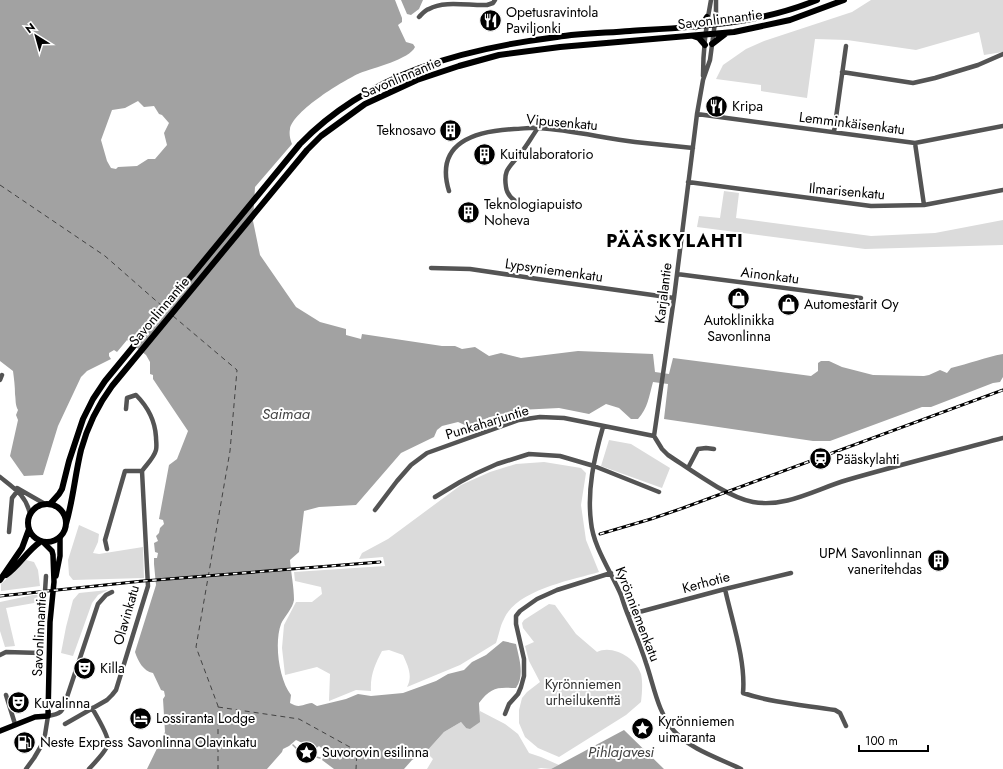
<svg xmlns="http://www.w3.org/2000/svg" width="1003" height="769" viewBox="0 0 1003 769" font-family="Jost,sans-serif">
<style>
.green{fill:#dbdbdb}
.water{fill:#a2a2a2;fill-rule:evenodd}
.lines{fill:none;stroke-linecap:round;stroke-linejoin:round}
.stream{stroke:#a2a2a2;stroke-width:1.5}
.ferry{stroke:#434343;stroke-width:1;stroke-dasharray:5 4;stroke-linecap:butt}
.minor{stroke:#545454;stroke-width:4.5}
.major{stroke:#000;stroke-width:5.5}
.highway{stroke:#000;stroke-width:6}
.rail-casing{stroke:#000;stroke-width:3}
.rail{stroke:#fff;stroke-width:1.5;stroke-dasharray:4.5;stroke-linecap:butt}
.labels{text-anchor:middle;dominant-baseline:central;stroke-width:4;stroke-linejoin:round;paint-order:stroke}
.poi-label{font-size:14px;fill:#000;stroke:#fff;text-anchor:start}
.street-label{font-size:14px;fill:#000;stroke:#fff}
.park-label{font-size:14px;fill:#323232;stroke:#fff}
.water-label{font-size:15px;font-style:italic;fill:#434343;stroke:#fff}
.district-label{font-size:18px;font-weight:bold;letter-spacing:1px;fill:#000;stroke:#fff}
</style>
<rect width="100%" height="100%" fill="#fff"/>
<path class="green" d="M871 0H1003V52L984 55 979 32 916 50 847 40 815 39 807 98 761 91V85L716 79 723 65 746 49 764 41 852 12Z
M724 191 739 193 736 218 871 236 935 233 1003 220V245L865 249 697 227 699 216 720 218Z
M609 440 631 444 670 468 662 488 601 466Z
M544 462 581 468 586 473 581 505 586 540 599 572C572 580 516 590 504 619 500 626 499 635 496 643L460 665 407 687C413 676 408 666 403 655L389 650 382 651C375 664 370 676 371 691L356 690 329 701 330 674 317 667 285 675 282 648 284 625 296 602H312L322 594 321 587 295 581 294 572 385 566 383 557 359 559 362 553 388 539 461 485 490 472 516 464Z
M79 525 99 534 98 542 93 553 99 554 143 547 144 578 73 580 69 575 68 560Z
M26 560 34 562 38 570 40 586 1 591V584Z
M108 590 98 595 92 603 73 656 61 653 66 627 73 600 79 593Z
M33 595H39L34 603 6 608 15 646 5 647 0 631V602Z
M549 604 555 605 576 634 597 652C612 644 636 658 641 674 643 683 642 693 641 702L626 715 559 757 538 748 525 737 519 723V710L522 698 527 692 540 682 529 661 525 646 534 642 523 628 522 623 524 620Z
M480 711 505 724 518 734 529 753 541 757 559 765 551 769 541 768 537 769H427L433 759 426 752 444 732 461 722 466 728 479 716Z"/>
<path class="water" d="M0 0H395L402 18V22L398 25 406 42 413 44 415 47C410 59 373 68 360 73 344 80 293 111 290 129 289 134 290 139 292 144L255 187 253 221 260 255 296 307 320 322 346 329V335L361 339 362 334 442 346H455L462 349 475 347 489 356 501 353 521 358 578 351 653 354 655 372 669 374 673 358 811 376 818 371V363L821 361H829L842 367 873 375 924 376 929 375 940 370 947 373 951 368C969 364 985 357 1003 354V377L1000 382 993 383 931 407H922L830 441H813L664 419 668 384 653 382C649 396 648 408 638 419H631L619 408 606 404 589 414 559 408 519 410 490 417 467 426 458 422 442 426 437 430 434 437 401 453 356 505 319 507 304 511 299 552 290 560C291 573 294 587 294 600 293 608 284 617 281 624 274 643 279 680 291 695L290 703C300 709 302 704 312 703L317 706 346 699 358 694 371 696 403 693 436 681 448 674 464 670 472 662 486 655 503 641 516 644C519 658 525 675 516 688 497 687 491 687 479 703L480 722 470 729 466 728 461 722 444 732 426 752 412 760 404 769H334L322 760 326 752 319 746 315 749 296 740 289 746 283 749 282 752 267 769H147L165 732 163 699 165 696 164 691 161 690 153 673C143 671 138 661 135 652L156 585 154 564V558H157L158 553 155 552 154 543 158 541 156 536 159 533 160 528 164 524 163 520 159 519 169 465 177 459 188 431 153 379V375L150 374V362L146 355 127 340 117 352 114 350 109 353V356L111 359 87 371 81 377 58 426 43 475 24 476 10 456 18 420 16 415 18 410C15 404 16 401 15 394 15 386 14 379 13 371L0 361ZM138 101 144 107 154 106 159 114 162 115 169 123 164 133 167 145 155 159H148L137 166 118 167 116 169 111 168 107 161 101 140 112 110 125 108Z
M401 0H423L419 9 411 15 407 14Z
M624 730 664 769H551Z"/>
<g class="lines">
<path class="stream" d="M293 745 301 753 320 758"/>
<path class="ferry" d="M0 185 105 256 162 306
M173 316 237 370 230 451 196 647 218 706V769
M218 707 299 719 357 751 356 769"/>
<path class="minor" d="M419 17C422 14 425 10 429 9 444 0 470 6 487 5L493 3 495 0
M842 72 913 83 935 78 978 65 1003 54
M703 76C703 51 706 25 711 0
M697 114 915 143 1003 126
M834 132 846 46
M915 143 924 205
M688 182 871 206 924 205 1003 190
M449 191C434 142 476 131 514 129 522 129 531 127 539 128 571 130 603 138 635 142 654 144 674 146 693 148
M521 205C514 200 507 196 506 187 503 169 510 167 520 154 527 146 532 136 538 128
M431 268 470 269 538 279 674 298
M677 274 861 298
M0 380 2 375
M603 427C594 458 587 490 591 522 593 546 611 572 621 595 623 601 625 608 628 615 634 631 641 647 646 663 654 686 658 714 675 732 690 749 721 759 741 769
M654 436 674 298 697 114 703 80 710 60 716 15V0
M654 436 662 449 668 455C691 470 727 497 753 502 786 508 816 489 847 480 899 465 951 452 1003 438
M688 468 698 449 706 448 714 449
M0 477C14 488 27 496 30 515
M17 488 45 504
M435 497 460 482 477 473 497 464 529 454 560 456 594 466 659 492
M375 510 397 481 411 465 427 453 519 420 540 417 564 418 654 436
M9 532 12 498 19 489
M107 549 105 540 125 471H142
M725 589C732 621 746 661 743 693 773 703 804 705 835 710L840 713 846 726
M628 615 725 589 791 573
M0 655 6 652 41 653 46 576
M6 695 15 724
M505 714 509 704 518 694 521 687 524 676V659L516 624V616L520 611 537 599 557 590 611 573
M65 724 107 700 112 695 116 690 148 586 142 471C146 465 154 458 156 450 157 446 156 441 156 437 155 420 148 407 136 395L127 398 126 409
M26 769 34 758 44 741 48 716C63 714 62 711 67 697L98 604 106 595 112 592
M89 769C94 763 108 750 108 743 109 736 96 715 92 708"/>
<path class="major" d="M56 576 60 556V537
M0 731 35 717 48 716 50 622 54 582 53 555 52 551 44 543"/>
<path class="highway" d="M696 27 704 22 707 17
M693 36 699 38 705 45
M712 44 725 34
M50 504 59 494 62 489 69 461 83 419 93 399 105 381 300 144C369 73 462 49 557 37 581 33 606 33 630 31 694 27 756 25 817 0
M28 523a19 19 0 1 1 38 0a19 19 0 1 1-38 0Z
M66 524C73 500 75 475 81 450 87 428 98 405 112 386L307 150 321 136 365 104 417 80 459 66 499 55 560 47 734 32 790 20 844 0
M6 575C19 566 27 551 40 542
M0 580 22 548 29 529"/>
<defs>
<path id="rail" d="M600 534 651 519 683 508 1003 390
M0 596 143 581 380 562"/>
</defs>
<use href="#rail" class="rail-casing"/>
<use href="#rail" class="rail"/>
</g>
<defs>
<symbol id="restaurant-disc" viewBox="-11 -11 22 22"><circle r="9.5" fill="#000" stroke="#fff"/><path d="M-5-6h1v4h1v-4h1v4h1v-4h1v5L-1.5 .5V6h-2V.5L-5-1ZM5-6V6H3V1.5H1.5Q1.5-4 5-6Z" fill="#fff"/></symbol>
<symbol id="building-disc" viewBox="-11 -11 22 22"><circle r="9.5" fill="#000" stroke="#fff"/><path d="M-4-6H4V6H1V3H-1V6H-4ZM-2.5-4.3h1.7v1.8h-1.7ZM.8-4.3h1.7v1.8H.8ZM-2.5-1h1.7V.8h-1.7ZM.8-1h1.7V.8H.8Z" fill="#fff"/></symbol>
<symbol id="shop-disc" viewBox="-11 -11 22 22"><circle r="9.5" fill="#000" stroke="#fff"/><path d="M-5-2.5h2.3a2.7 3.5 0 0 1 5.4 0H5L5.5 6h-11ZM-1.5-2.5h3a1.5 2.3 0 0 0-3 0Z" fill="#fff"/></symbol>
<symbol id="station-disc" viewBox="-11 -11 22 22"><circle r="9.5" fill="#000" stroke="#fff"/><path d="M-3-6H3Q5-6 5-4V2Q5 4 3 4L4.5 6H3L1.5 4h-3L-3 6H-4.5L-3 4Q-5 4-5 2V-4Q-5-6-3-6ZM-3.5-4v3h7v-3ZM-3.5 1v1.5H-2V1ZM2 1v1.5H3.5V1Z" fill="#fff"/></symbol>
<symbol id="theatre-disc" viewBox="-11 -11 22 22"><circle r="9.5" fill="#000" stroke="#fff"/><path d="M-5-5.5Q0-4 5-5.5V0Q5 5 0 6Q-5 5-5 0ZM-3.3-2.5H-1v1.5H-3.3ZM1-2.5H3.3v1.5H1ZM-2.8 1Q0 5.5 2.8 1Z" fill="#fff"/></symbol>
<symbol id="hotel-disc" viewBox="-11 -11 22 22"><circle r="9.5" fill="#000" stroke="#fff"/><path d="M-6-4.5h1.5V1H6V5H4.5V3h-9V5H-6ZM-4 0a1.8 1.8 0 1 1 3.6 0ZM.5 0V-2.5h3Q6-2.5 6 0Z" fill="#fff"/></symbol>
<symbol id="sight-disc" viewBox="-11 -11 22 22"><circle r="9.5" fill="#000" stroke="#fff"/><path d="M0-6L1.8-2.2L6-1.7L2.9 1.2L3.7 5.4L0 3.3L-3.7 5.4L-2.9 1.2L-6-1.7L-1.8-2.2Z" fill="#fff"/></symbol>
<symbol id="fuel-disc" viewBox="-11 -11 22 22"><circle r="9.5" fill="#000" stroke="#fff"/><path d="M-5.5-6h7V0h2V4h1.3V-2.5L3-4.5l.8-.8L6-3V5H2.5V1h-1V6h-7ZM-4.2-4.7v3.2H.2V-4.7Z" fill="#fff"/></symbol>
</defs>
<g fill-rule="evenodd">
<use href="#restaurant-disc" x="478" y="8" width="25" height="25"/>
<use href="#restaurant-disc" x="704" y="94" width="25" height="25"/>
<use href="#building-disc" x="438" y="118" width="25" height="25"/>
<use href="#building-disc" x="472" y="142" width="25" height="25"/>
<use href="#building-disc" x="456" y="200" width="25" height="25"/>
<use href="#shop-disc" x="726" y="286" width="25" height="25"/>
<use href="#shop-disc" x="776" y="292" width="25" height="25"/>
<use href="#station-disc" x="808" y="446" width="25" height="25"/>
<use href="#building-disc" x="926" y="548" width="25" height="25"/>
<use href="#theatre-disc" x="72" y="656" width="25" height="25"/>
<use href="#theatre-disc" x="6" y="690" width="25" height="25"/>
<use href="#hotel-disc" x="128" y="706" width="25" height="25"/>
<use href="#sight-disc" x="630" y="716" width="25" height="25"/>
<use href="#fuel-disc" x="12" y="730" width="25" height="25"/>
<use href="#sight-disc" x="294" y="740" width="25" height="25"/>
</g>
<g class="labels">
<g class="poi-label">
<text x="506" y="12">Opetusravintola<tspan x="506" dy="16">Paviljonki</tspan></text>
<text x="732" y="106">Kripa</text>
<text x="436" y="130" text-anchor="end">Teknosavo</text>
<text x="500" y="154">Kuitulaboratorio</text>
<text x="484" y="204">Teknologiapuisto<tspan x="484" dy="16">Noheva</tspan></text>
<text x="804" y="304">Automestarit Oy</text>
<text x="739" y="320" text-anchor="middle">Autoklinikka<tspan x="739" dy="16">Savonlinna</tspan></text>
<text x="836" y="459">Pääskylahti</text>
<text x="922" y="553" text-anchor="end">UPM Savonlinnan<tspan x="922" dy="16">vaneritehdas</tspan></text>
<text x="100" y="668">Killa</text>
<text x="34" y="703">Kuvalinna</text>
<text x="156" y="718">Lossiranta Lodge</text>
<text x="658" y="721">Kyrönniemen<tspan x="658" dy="16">uimaranta</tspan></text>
<text x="40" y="742">Neste Express Savonlinna Olavinkatu</text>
<text x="322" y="752">Suvorovin esilinna</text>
</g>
<g class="street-label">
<text transform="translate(720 19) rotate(-7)">Savonlinnantie</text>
<text transform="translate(401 77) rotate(-23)">Savonlinnantie</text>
<text transform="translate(562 122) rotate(5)">Vipusenkatu</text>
<text transform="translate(852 123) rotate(7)">Lemminkäisenkatu</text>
<text transform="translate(847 191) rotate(5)">Ilmarisenkatu</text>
<text transform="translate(554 270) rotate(8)">Lypsyniemenkatu</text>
<text transform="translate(770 275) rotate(7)">Ainonkatu</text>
<text transform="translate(663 293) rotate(-83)">Karjalantie</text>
<text transform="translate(159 311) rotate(-50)">Savonlinnantie</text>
<text transform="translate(487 422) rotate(-17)">Punkaharjuntie</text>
<text transform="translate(706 582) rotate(-15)">Kerhotie</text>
<text transform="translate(638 614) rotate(69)">Kyrönniemenkatu</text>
<text transform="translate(126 615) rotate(-74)">Olavinkatu</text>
<text transform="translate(39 634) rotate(-87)">Savonlinnantie</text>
</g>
<g class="park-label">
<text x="583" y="684">Kyrönniemen<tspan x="583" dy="16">urheilukenttä</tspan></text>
</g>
<g class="water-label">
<text x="286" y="414">Saimaa</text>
<text x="621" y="752">Pihlajavesi</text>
</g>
<g class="district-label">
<text x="675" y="241">PÄÄSKYLAHTI</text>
</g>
</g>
<g transform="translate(36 36) rotate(323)" stroke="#ffffff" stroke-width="3" paint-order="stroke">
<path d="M0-3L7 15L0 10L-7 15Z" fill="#000000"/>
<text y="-6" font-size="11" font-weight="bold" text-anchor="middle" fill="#000000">N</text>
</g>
<path d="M859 745v6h69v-6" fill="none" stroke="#000000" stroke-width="2"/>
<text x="865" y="745" font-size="12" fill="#000000" stroke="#ffffff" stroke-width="3" paint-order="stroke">100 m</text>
</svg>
